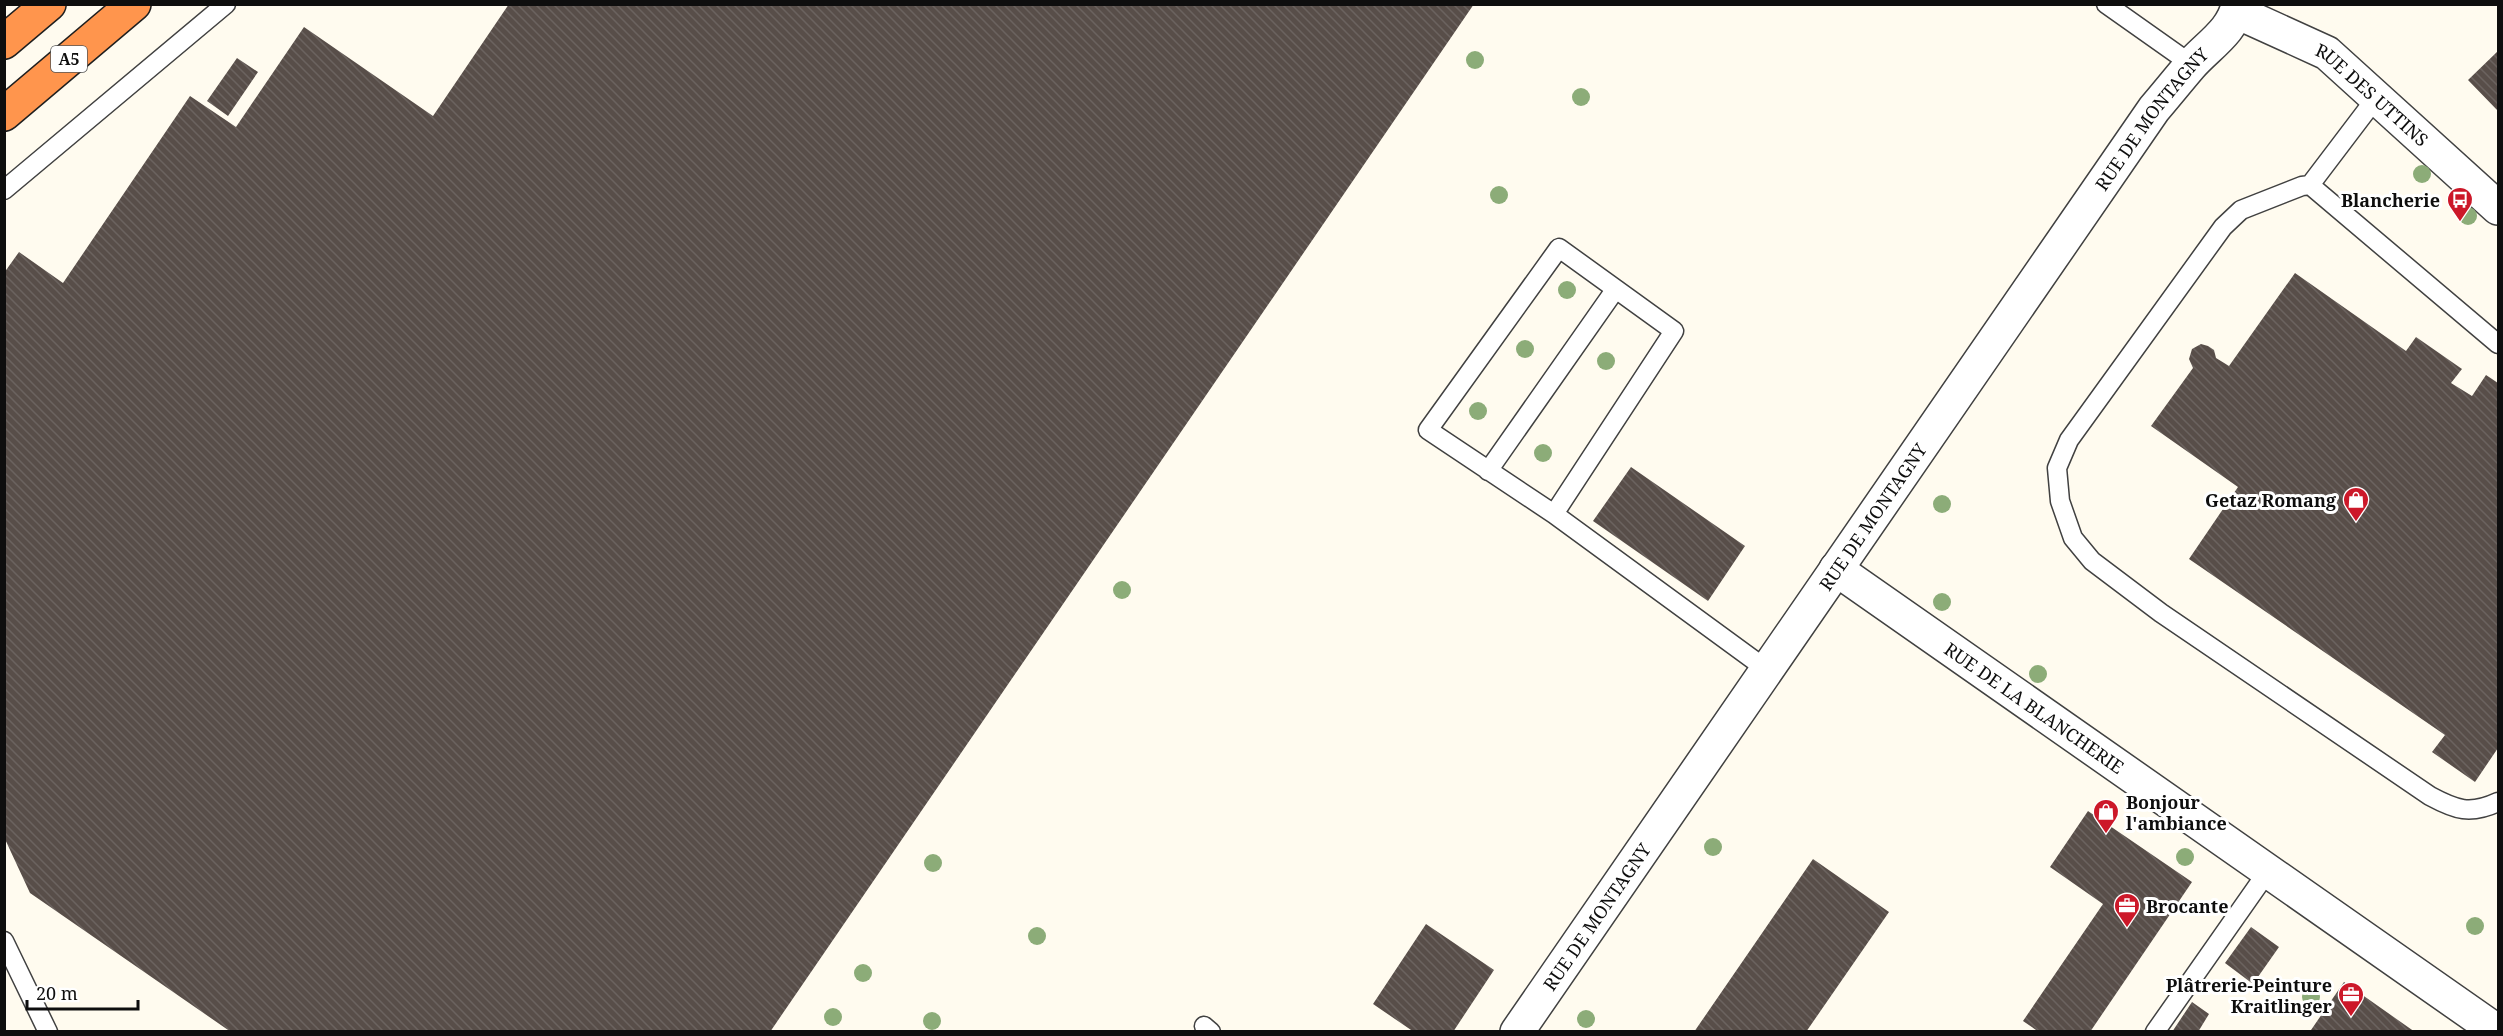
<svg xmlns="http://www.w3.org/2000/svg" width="2503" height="1036" viewBox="0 0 2503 1036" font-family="'Noto Serif',serif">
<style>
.building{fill:url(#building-back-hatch)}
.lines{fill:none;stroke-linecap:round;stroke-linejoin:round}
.lane-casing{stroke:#414141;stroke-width:21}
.street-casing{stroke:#414141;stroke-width:36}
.highway-casing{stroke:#1f1f1f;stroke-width:36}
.lane{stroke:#fff;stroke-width:18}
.street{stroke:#fff;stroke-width:33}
.highway{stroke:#ff954d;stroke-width:33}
.tree{fill:#8cac78}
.labels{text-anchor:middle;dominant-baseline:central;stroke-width:6;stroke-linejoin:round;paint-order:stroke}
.shield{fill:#fff;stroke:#565656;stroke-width:1.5}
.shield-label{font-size:16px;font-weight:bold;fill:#0e0e0e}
.street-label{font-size:18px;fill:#0e0e0e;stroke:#fff}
.poi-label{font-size:18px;font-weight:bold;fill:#0e0e0e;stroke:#fff;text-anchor:end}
</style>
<defs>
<pattern id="building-back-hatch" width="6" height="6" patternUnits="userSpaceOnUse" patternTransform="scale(1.5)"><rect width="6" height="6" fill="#584e49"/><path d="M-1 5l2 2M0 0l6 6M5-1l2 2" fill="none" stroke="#6b635f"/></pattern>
</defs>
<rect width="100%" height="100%" fill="#fffbef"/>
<path class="building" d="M509 4H1474L770 1032H231L30 893 4 837V273L19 252 63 283 190 96 236 127 304 27 433 116Z
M2498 51V111L2468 80Z
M237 58 258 72 228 116 207 101Z
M2295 273 2406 351 2416 337 2462 369 2451 383 2472 396 2486 375 2498 383V748L2475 782 2432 752 2445 735 2189 559 2238 487 2151 426 2193 368 2189 359 2192 349 2201 344 2208 346 2214 350 2216 358 2229 366Z
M1631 467 1745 546 1708 601 1593 521Z
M2088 811 2192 882 2090 1032H2039L2023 1021 2103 904 2050 867Z
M1813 859 1889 912 1806 1032H1694Z
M1426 924 1494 970 1453 1032H1414L1373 1004Z
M2251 927 2279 947 2253 984 2225 963Z
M2344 982 2415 1032H2314L2311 1030Z
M2192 1002 2209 1014 2198 1032H2172Z"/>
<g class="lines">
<defs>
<path id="lane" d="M2106 4 2191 64
M2376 98 2310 185 2302 186 2241 210 2223 227 2069 440 2057 468 2060 501 2073 538 2092 561 2161 613 2430 796C2456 810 2470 815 2498 802
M2310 185 2498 344
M4 190 226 4
M1488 471 1615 290
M1554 514 1674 331 1559 248 1428 430 1554 514 1766 669
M4 941 48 1032
M1204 1026 1211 1032
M2155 1032 2268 871"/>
<g id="street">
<path id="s1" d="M2237 12 2327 53 2498 208"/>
<path id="s2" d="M1836 569 2498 1032"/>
<path id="s3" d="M1517 1032 2154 109C2166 95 2178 80 2190 66 2206 47 2234 31 2238 4"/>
</g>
<path id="highway" d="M4 42 49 4
M4 114 134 4"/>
</defs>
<use href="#lane" class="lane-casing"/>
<use href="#street" class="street-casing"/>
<use href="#highway" class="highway-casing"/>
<use href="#lane" class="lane"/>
<use href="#street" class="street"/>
<use href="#highway" class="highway"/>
</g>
<g class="tree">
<circle cx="1475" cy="60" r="9"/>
<circle cx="1581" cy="97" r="9"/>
<circle cx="2422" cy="174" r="9"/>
<circle cx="1499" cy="195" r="9"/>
<circle cx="2468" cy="216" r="9"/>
<circle cx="1567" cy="290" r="9"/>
<circle cx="1525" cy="349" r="9"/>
<circle cx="1606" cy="361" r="9"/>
<circle cx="1478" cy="411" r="9"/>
<circle cx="1543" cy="453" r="9"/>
<circle cx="1942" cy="504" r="9"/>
<circle cx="1122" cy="590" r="9"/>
<circle cx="1942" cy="602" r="9"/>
<circle cx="2038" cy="674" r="9"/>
<circle cx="1713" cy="847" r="9"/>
<circle cx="2185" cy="857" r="9"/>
<circle cx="933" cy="863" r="9"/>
<circle cx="2475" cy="926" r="9"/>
<circle cx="1037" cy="936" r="9"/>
<circle cx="863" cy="973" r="9"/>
<circle cx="2311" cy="997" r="9"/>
<circle cx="833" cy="1017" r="9"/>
<circle cx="1586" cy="1019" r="9"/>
<circle cx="932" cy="1021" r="9"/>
</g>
<defs>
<symbol id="bus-pin" viewBox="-11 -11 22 30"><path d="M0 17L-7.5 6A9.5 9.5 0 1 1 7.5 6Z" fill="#cc1829" stroke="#fff"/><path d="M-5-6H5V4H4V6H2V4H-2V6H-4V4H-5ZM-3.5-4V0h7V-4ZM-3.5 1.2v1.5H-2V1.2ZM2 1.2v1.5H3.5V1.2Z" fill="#fff"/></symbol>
<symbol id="shop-pin" viewBox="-11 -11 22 30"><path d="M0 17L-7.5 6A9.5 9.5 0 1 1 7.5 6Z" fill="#cc1829" stroke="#fff"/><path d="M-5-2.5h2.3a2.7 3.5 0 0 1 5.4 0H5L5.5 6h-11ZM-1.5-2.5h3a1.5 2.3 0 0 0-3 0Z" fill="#fff"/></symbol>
<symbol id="office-pin" viewBox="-11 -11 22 30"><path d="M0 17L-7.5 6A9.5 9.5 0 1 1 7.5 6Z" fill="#cc1829" stroke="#fff"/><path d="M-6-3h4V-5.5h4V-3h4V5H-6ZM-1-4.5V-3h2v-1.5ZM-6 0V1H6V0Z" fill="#fff"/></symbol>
</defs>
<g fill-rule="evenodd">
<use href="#bus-pin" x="2445" y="185" width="30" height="40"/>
<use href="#shop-pin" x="2341" y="485" width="30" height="40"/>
<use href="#shop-pin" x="2091" y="797" width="30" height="40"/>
<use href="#office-pin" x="2112" y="891" width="30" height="40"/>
<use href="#office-pin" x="2336" y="980" width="30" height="40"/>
</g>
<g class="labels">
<rect class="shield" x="51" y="46" width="36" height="26" rx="4.5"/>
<g class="shield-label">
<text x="69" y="59">A5</text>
</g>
<g class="street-label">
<text stroke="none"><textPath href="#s1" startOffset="160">RUE DES UTTINS</textPath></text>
<text stroke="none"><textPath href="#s3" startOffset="1112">RUE DE MONTAGNY</textPath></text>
<text stroke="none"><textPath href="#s3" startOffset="626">RUE DE MONTAGNY</textPath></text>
<text stroke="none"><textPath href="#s2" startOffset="242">RUE DE LA BLANCHERIE</textPath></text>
<text stroke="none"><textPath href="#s3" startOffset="140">RUE DE MONTAGNY</textPath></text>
</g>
<g class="poi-label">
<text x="2440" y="200">Blancherie</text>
<text x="2336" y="500">Getaz Romang</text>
<text x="2126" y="802" text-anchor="start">Bonjour<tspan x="2126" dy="21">l'ambiance</tspan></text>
<text x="2146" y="906" text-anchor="start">Brocante</text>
<text x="2332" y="985">Plâtrerie-Peinture<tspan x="2332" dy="21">Kraitlinger</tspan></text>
</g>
</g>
<rect width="2503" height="1036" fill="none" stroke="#0e0e0e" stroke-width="12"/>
<path d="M27 1000v9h111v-9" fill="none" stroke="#0e0e0e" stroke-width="3"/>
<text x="36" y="1000" font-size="18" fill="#0e0e0e" stroke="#ffffff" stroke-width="4.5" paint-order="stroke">20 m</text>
</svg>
